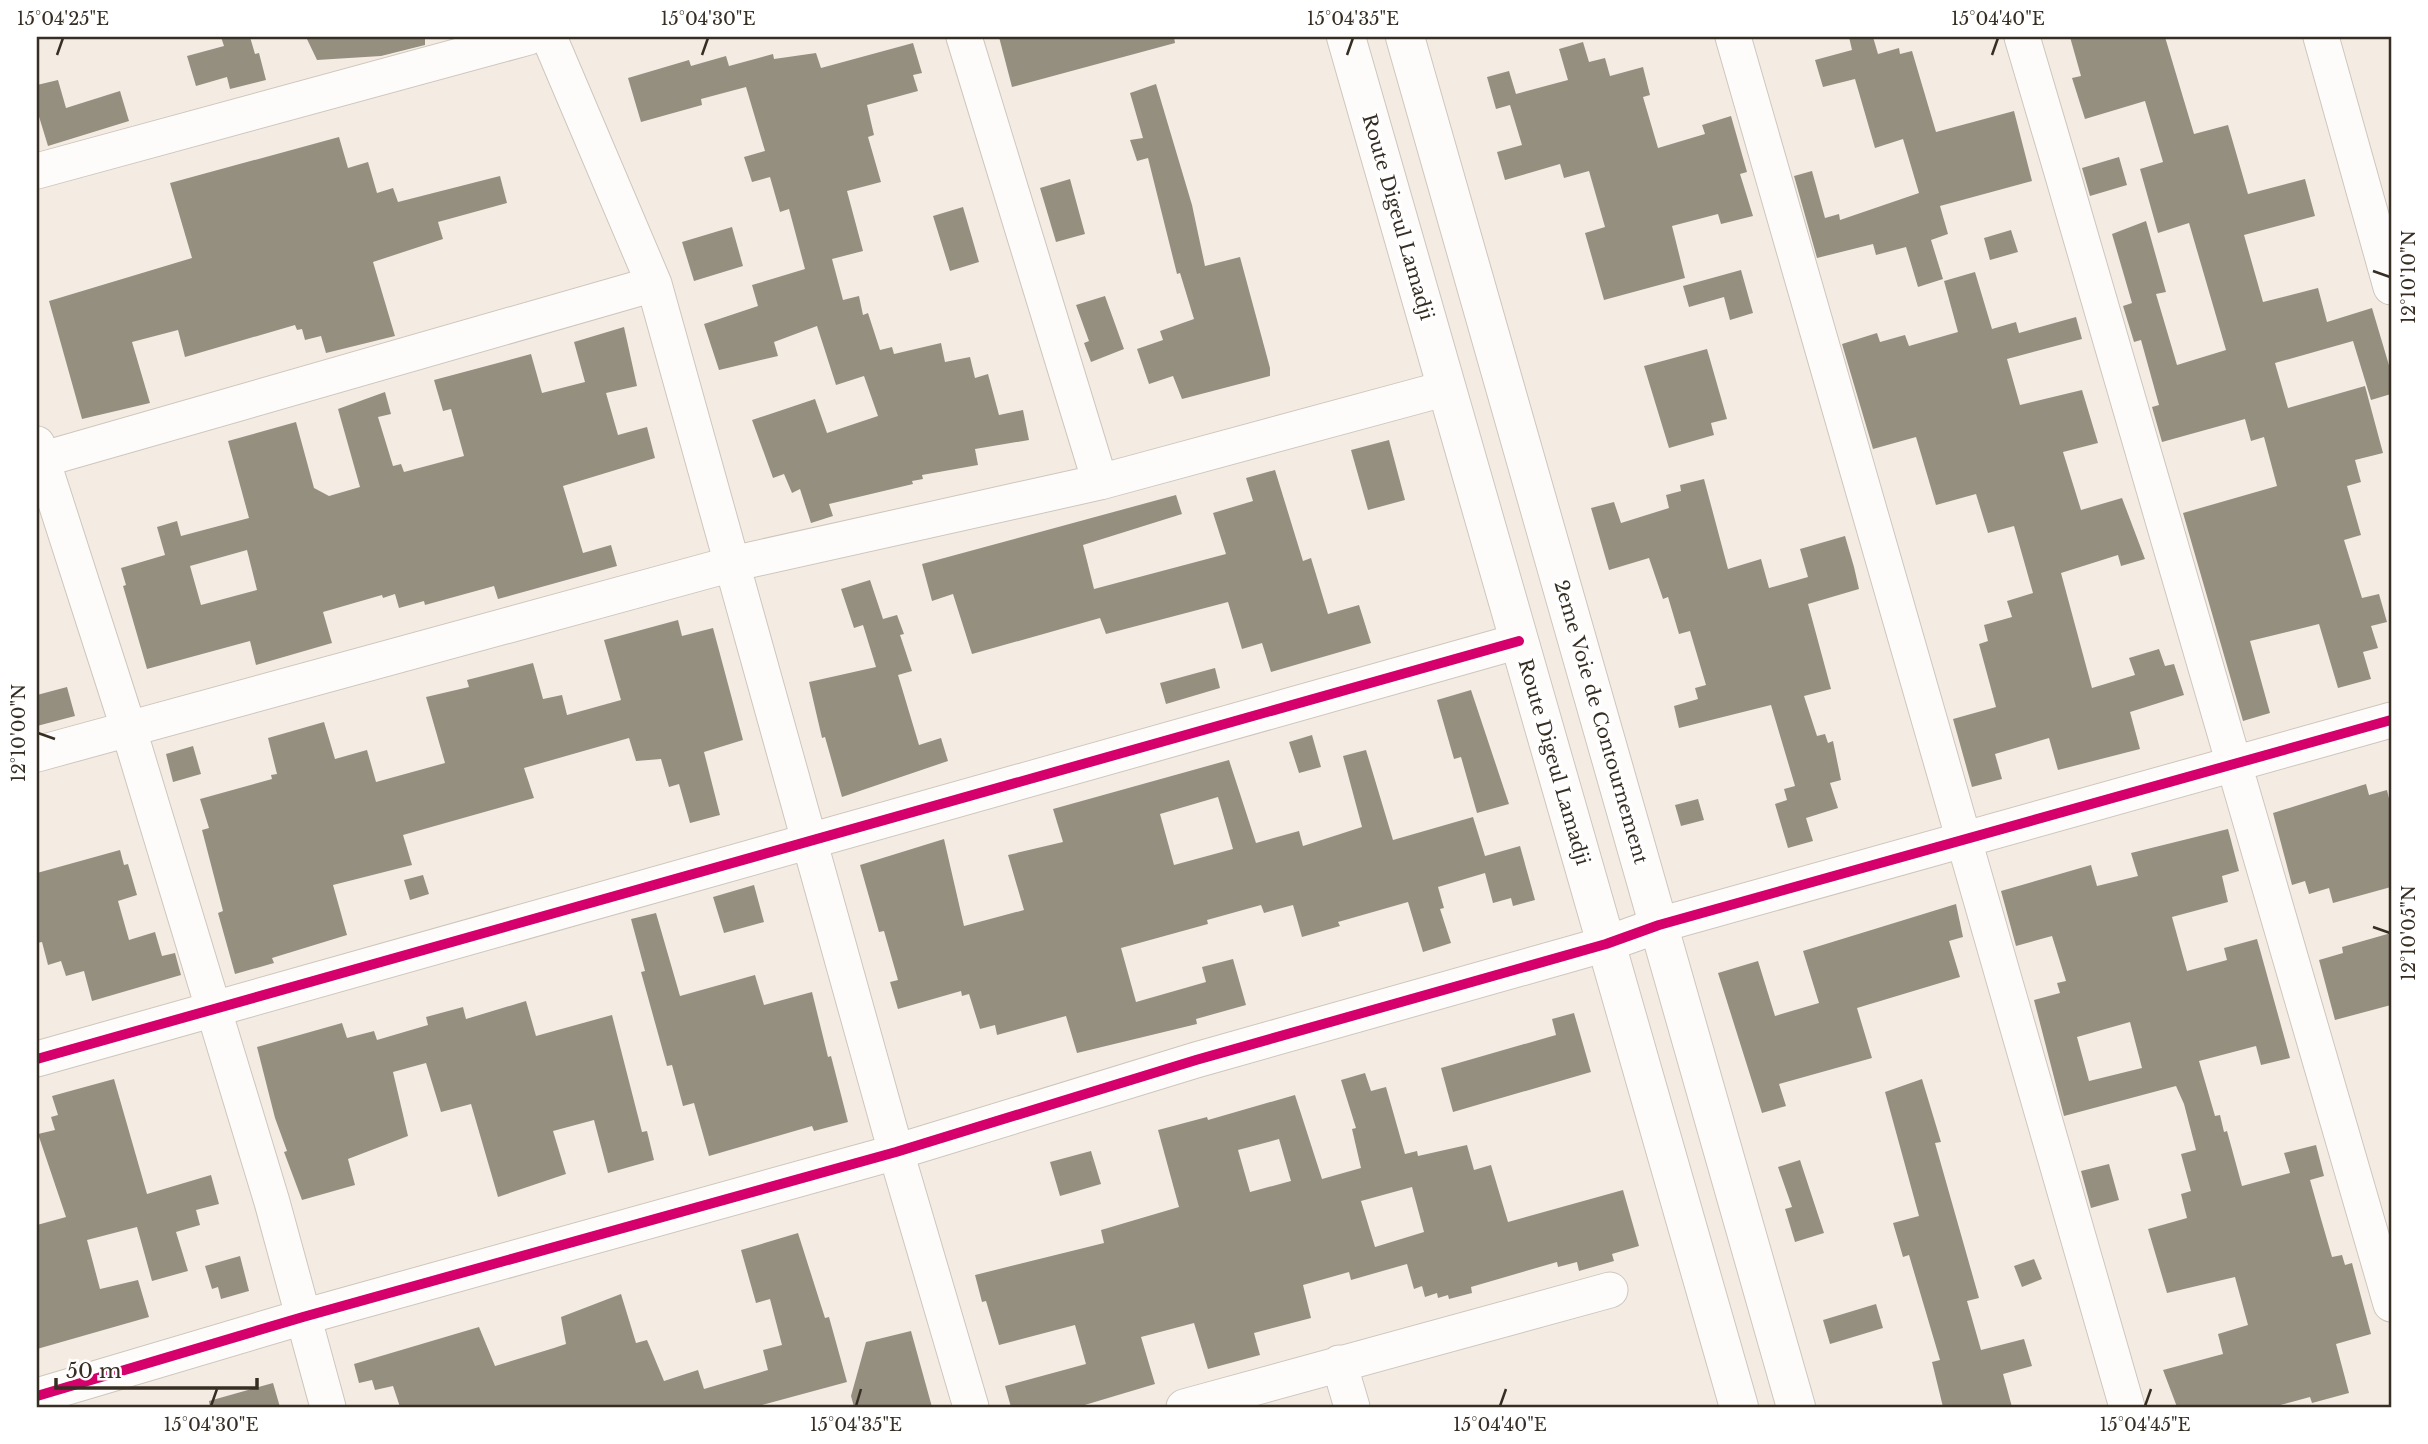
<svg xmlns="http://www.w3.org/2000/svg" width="2428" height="1444" viewBox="0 0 2428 1444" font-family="'Libre Baskerville',serif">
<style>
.building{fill:#958f80;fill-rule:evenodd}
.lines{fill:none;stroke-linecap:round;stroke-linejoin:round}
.minor-casing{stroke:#cec6bc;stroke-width:37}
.major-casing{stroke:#cec6bc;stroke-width:40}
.minor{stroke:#fdfcfb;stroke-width:35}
.major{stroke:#fdfcfb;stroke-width:38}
.cycleway-casing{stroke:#fff;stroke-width:15}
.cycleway{stroke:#d6006c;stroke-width:10}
.ticks{fill:none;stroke:#372e23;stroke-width:2.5}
.labels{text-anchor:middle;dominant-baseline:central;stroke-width:7;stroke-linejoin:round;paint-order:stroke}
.street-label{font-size:19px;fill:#372e23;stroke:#fff}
.neatline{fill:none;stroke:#372e23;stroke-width:2.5}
.ticks-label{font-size:18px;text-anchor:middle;fill:#372e23}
</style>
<rect width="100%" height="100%" fill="#f4ece3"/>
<path class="building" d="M221 37H250L255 54 259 53 266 80 230 89 227 77 196 86 187 56 224 46Z
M306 37H425V45L381 56 317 60Z
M999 37H1174L1175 43 1012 87Z
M1849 37H1873L1878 54 1899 48 1900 54 1912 51 1936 132 2014 111 2032 181 1940 206 1948 234 1931 240 1943 279 1918 287 1906 247 1876 255 1873 244 1817 258 1794 176 1812 171 1825 218 1839 214 1840 220 1919 193 1903 139 1875 148 1855 79 1823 87 1815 60 1852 50Z
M2070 37H2165L2194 134 2228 125 2248 194 2305 179 2315 216 2244 235 2263 302 2318 288 2327 322 2372 308 2391 372V394L2371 400 2353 341 2275 363 2288 408 2365 386 2383 453 2355 460 2361 482 2347 486 2361 535 2344 540 2362 598 2379 594 2387 622 2371 626 2378 648 2363 652 2371 679 2338 688 2319 624 2250 641 2270 713 2243 721 2183 513 2277 486 2264 437 2251 441 2245 419 2162 442 2152 407 2159 405 2141 340 2134 342 2123 306 2132 303 2112 234 2146 221 2166 292 2156 294 2177 365 2226 350 2189 223 2158 233 2140 169 2163 162 2145 101 2085 119 2072 78 2081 76Z
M1583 42 1589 62 1605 58 1610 76 1643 67 1650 95 1643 97 1658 148 1705 134 1702 125 1731 116 1747 172 1740 174 1753 216 1721 224 1718 214 1672 226 1685 278 1604 300 1585 233 1605 227 1589 171 1564 178 1560 164 1505 180 1497 152 1522 145 1510 105 1496 109 1487 77 1509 71 1516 94 1568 80 1559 49Z
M913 43 922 73 913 75 918 91 867 105 874 135 868 137 881 182 847 191 863 251 832 259 843 300 859 296 863 315 868 313 880 350 892 347 894 354 941 343 945 362 970 357 975 378 988 374 999 415 1023 410 1029 440 975 449 978 465 922 475 923 479 912 481 913 484 829 504 833 516 811 523 800 489 792 493 784 474 773 478 752 420 815 399 827 433 878 416 864 376 836 385 817 326 774 342 778 356 719 370 704 324 758 306 752 285 805 269 789 209 780 212 770 177 752 182 744 157 765 151 746 87 701 99 702 105 641 122 628 78 689 60 691 66 726 56 729 66 773 54 774 59 816 53 821 68Z
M58 80 66 108 120 91 129 121 48 146 37 110V85Z
M1156 84 1192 205 1205 266 1240 257 1270 368V376L1182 399 1173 376 1149 384 1137 349 1163 340 1160 331 1194 319 1180 273 1177 274 1148 158 1137 161 1130 140 1143 138 1130 93Z
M339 137 348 168 368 162 377 193 393 188 398 202 500 176 507 203 438 222 443 239 373 262 395 336 326 353 321 336 305 340 302 329 297 330 295 325 185 357 178 330 132 342 150 403 82 419 49 301 192 258 170 183Z
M2119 157 2127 185 2090 196 2082 168Z
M1070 179 1085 234 1056 242 1040 188Z
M963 207 979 262 950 271 933 216Z
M732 227 743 266 694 281 682 242Z
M2011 230 2018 252 1990 260 1984 238Z
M1741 270 1753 313 1730 320 1724 297 1689 307 1683 286Z
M1975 272 1992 329 2016 322 2019 333 2076 317 2082 339 2007 359 2020 405 2082 390 2098 443 2063 452 2081 510 2122 498 2145 559 2121 566 2118 555 2061 573 2092 688 2135 675 2129 658 2159 649 2165 666 2174 664 2184 695 2130 712 2140 749 2058 770 2049 738 1995 754 2002 779 1972 787 1953 719 1996 707 1979 644 1988 641 1984 625 2012 617 2007 601 2033 593 2014 526 1988 533 1976 494 1936 505 1916 437 1873 449 1842 344 1877 333 1880 342 1905 335 1909 346 1958 332 1944 281Z
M1105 296 1124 349 1091 362 1084 343 1089 341 1076 305Z
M624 327 637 386 606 393 618 435 647 427 655 458 563 486 583 553 611 545 617 566 498 599 494 586 425 605 424 601 399 608 395 594 383 598 382 595 323 612 332 643 256 665 250 641 147 669 123 586 126 585 121 568 165 555 157 527 177 521 181 536 249 518 228 441 296 422 314 488 329 496 360 487 338 409 385 392 391 414 378 417 393 466 401 464 404 472 464 456 451 409 443 411 434 380 531 354 542 393 585 382 574 342ZM247 550 257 590 201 605 190 566Z
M1707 349 1727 419 1711 423 1714 435 1669 448 1644 366Z
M1389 440 1405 500 1368 510 1351 450Z
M1275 470 1303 561 1311 558 1328 614 1359 605 1371 643 1271 672 1262 643 1242 649 1228 602 1106 634 1100 618 972 654 953 594 932 601 922 564 1176 495 1182 514 1083 545 1094 589 1226 554 1213 513 1253 501 1246 478Z
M1704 479 1728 569 1761 559 1769 588 1808 577 1800 549 1845 536 1854 567 1859 589 1808 604 1831 689 1804 696 1817 736 1825 734 1828 743 1833 741 1841 780 1830 783 1838 808 1806 818 1813 841 1788 848 1775 804 1787 800 1784 789 1795 786 1771 705 1679 728 1674 706 1698 699 1695 688 1706 685 1690 631 1679 634 1668 597 1663 599 1649 558 1609 570 1591 508 1614 502 1621 523 1669 508 1666 495 1681 491 1680 485Z
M870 580 883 619 897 615 904 634 900 635 912 671 898 675 919 745 941 738 948 761 842 797 825 737 822 738 809 682 876 667 863 625 854 628 841 589Z
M678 620 682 636 713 628 743 740 704 752 720 815 690 823 679 784 669 787 661 759 636 761 629 738 524 768 534 798 403 835 412 865 333 885 347 935 272 958 274 963 235 974 218 913 223 911 202 830 209 828 200 799 272 779 271 775 277 774 268 738 324 722 335 759 367 750 376 782 445 763 426 697 469 687 467 680 533 663 543 699 562 695 567 715 621 700 604 640Z
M1215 668 1220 688 1166 704 1160 683Z
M67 687 75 716 37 726V695Z
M1471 690 1509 804 1477 813 1461 757 1454 759 1437 700Z
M1312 735 1321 767 1299 773 1289 742Z
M193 746 201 774 173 782 166 754Z
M1366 750 1393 840 1473 817 1485 856 1520 846 1535 900 1513 906 1511 898 1493 903 1485 873 1438 887 1444 908 1440 909 1451 943 1423 952 1408 902 1338 922 1340 926 1302 937 1293 905 1264 913 1261 905 1207 920 1208 924 1121 948 1136 1002 1206 982 1202 967 1233 959 1246 1005 1196 1019 1197 1024 1077 1053 1066 1016 997 1035 995 1025 980 1029 969 994 962 996 961 991 898 1009 890 982 898 980 884 931 879 932 860 865 944 839 964 926 1024 910 1008 855 1063 842 1053 809 1229 760 1256 843 1299 831 1303 846 1362 827 1343 756ZM1218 797 1233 849 1174 865 1160 814Z
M2366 784 2369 795 2387 790 2391 807V887L2333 903 2329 888 2309 894 2305 881 2292 885 2273 813Z
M1698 799 1704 820 1681 826 1675 805Z
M2228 829 2239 871 2222 876 2228 902 2172 917 2187 971 2227 960 2224 948 2257 939 2290 1058 2261 1065 2256 1046 2199 1061 2215 1116 2220 1115 2224 1132 2227 1131 2242 1186 2290 1173 2284 1153 2316 1145 2324 1176 2310 1180 2321 1219 2332 1257 2342 1255 2345 1265 2352 1263 2371 1334 2336 1344 2349 1393 2312 1403 2310 1397 2273 1407H2177L2163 1370 2223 1354 2218 1334 2248 1325 2235 1277 2167 1293 2148 1229 2187 1218 2181 1194 2191 1191 2181 1154 2196 1150 2184 1104 2176 1086 2064 1116 2034 1000 2060 993 2057 983 2066 981 2052 936 2016 946 2001 891 2091 865 2097 886 2138 876 2131 853ZM2130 1022 2142 1068 2089 1081 2077 1037Z
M120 850 124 865 128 864 137 895 118 901 129 940 155 932 162 956 175 953 181 975 92 1001 84 971 66 976 61 961 48 965 42 942 37 943V873Z
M423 875 429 894 410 900 404 880Z
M754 885 764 922 724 933 713 897Z
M1956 904 1963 937 1949 941 1960 977 1857 1008 1872 1058 1779 1084 1786 1106 1762 1113 1718 973 1758 961 1775 1016 1819 1003 1803 951Z
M656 913 680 996 755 975 764 1005 812 992 828 1057 831 1056 848 1122 814 1131 812 1126 709 1156 694 1103 683 1106 672 1065 667 1066 641 972 645 971 631 919Z
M2391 933V1005L2335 1020 2319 960 2343 953 2342 947Z
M526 1001 536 1036 612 1015 642 1132 647 1131 654 1160 608 1173 594 1120 553 1131 566 1174 498 1197 471 1104 441 1112 426 1063 393 1072 408 1136 348 1159 355 1185 302 1200 284 1152 287 1151 275 1118 257 1047 342 1023 347 1038 374 1031 377 1040 428 1025 426 1017 463 1007 466 1019Z
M1574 1013 1591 1072 1453 1112 1441 1068 1556 1035 1552 1019Z
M1365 1073 1371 1091 1386 1087 1405 1154 1417 1151 1418 1156 1467 1145 1474 1170 1491 1165 1508 1222 1623 1190 1639 1246 1612 1254 1614 1261 1579 1271 1577 1262 1558 1267 1557 1262 1471 1287 1472 1293 1449 1299 1448 1295 1438 1298 1437 1293 1425 1297 1422 1286 1414 1289 1407 1264 1351 1280 1349 1272 1303 1285 1311 1318 1254 1333 1260 1355 1208 1369 1194 1323 1141 1337 1155 1384 1078 1407H1011L1005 1386 1086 1364 1075 1325 999 1345 986 1301 982 1302 975 1275 1104 1243 1101 1230 1179 1207 1158 1130 1207 1117 1208 1120 1295 1095 1322 1179 1361 1168 1352 1129 1356 1128 1341 1080ZM1279 1139 1291 1181 1250 1192 1238 1150ZM1412 1187 1424 1232 1375 1247 1361 1201Z
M114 1079 147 1194 211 1175 219 1204 196 1210 200 1225 176 1232 188 1271 152 1281 137 1227 87 1240 100 1289 138 1280 149 1317 37 1349V1225L66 1217 38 1134 55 1130 51 1117 58 1115 52 1096Z
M1922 1079 1941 1142 1935 1143 1979 1298 1967 1301 1981 1350 2024 1339 2032 1366 2003 1374 2012 1407H1943L1932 1362 1940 1360 1909 1255 1903 1257 1893 1223 1919 1216 1885 1092Z
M1091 1151 1101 1184 1060 1196 1050 1162Z
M1800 1160 1824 1233 1795 1242 1785 1209 1792 1207 1778 1167Z
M2109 1164 2119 1200 2091 1208 2081 1171Z
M798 1233 825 1318 829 1317 847 1382 755 1407H400L393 1386 375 1390 372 1380 359 1383 354 1364 479 1327 495 1366 554 1348 566 1344 561 1317 621 1294 636 1343 647 1340 664 1381 698 1370 704 1389 768 1370 763 1350 782 1345 770 1299 756 1303 741 1250Z
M240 1256 249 1291 221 1299 218 1287 212 1289 205 1266Z
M2034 1259 2042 1279 2022 1287 2014 1266Z
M1876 1304 1883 1328 1830 1344 1823 1320Z
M911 1331 932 1407H854L851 1396 866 1342Z
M273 1383 280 1407H210L209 1401Z"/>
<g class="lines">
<defs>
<path id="minor" d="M549 37 654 284 896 1152 971 1407
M964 37 1100 482
M1733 37 2127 1407
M2022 37C2147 459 2269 882 2391 1304
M2321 37 2391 287
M37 171 529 37
M37 444 128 727 272 1202 328 1407
M37 461 654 284
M37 754 732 564 1100 482 1447 388
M37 1059 1519 641
M1339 1363 1352 1407
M37 1396 303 1317 896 1152 1196 1060 1606 944 1659 925 2391 720
M1184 1407 1610 1290"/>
<path id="major" d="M1346 37 1739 1407
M1405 37 1796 1407"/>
</defs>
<use href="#minor" class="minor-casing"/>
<use href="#major" class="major-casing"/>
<use href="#minor" class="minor"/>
<use href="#major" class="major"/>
<defs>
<path id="cycleway" d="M37 1059 1519 641
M37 1396 303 1317 896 1152 1196 1060 1606 944 1659 925 2391 720"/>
</defs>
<use href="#cycleway" class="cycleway-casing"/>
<use href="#cycleway" class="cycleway"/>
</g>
<path class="ticks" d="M57 55 63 38M702 55 708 38M1347 55 1353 38M1992 55 1998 38M2373 271 2390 277M38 733 55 739M2373 927 2390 933M211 1406 217 1389M856 1406 861 1389M1500 1406 1506 1389M2145 1406 2151 1389"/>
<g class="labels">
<g class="street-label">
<text transform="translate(1398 217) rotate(74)">Route Digeul Lamadji</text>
<text transform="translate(1601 722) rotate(74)">2eme Voie de Contournement</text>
<text transform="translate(1554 762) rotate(74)">Route Digeul Lamadji</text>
</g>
</g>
<rect width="2428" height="1444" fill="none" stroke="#ffffff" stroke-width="77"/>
<path d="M56 1378v10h201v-10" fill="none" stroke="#372e23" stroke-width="3.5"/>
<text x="66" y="1378" font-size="21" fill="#372e23" stroke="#ffffff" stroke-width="5" paint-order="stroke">50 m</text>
<rect x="38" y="38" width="2352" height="1368" class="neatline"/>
<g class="ticks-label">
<text x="63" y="25">15°04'25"E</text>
<text x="708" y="25">15°04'30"E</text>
<text x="1353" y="25">15°04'35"E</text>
<text x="1998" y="25">15°04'40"E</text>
<text transform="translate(2409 277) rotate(-90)" y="6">12°10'10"N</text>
<text transform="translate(19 733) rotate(-90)" y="6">12°10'00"N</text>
<text transform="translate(2409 933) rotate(-90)" y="6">12°10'05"N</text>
<text x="211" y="1431">15°04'30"E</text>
<text x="856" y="1431">15°04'35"E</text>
<text x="1500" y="1431">15°04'40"E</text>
<text x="2145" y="1431">15°04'45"E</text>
</g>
</svg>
